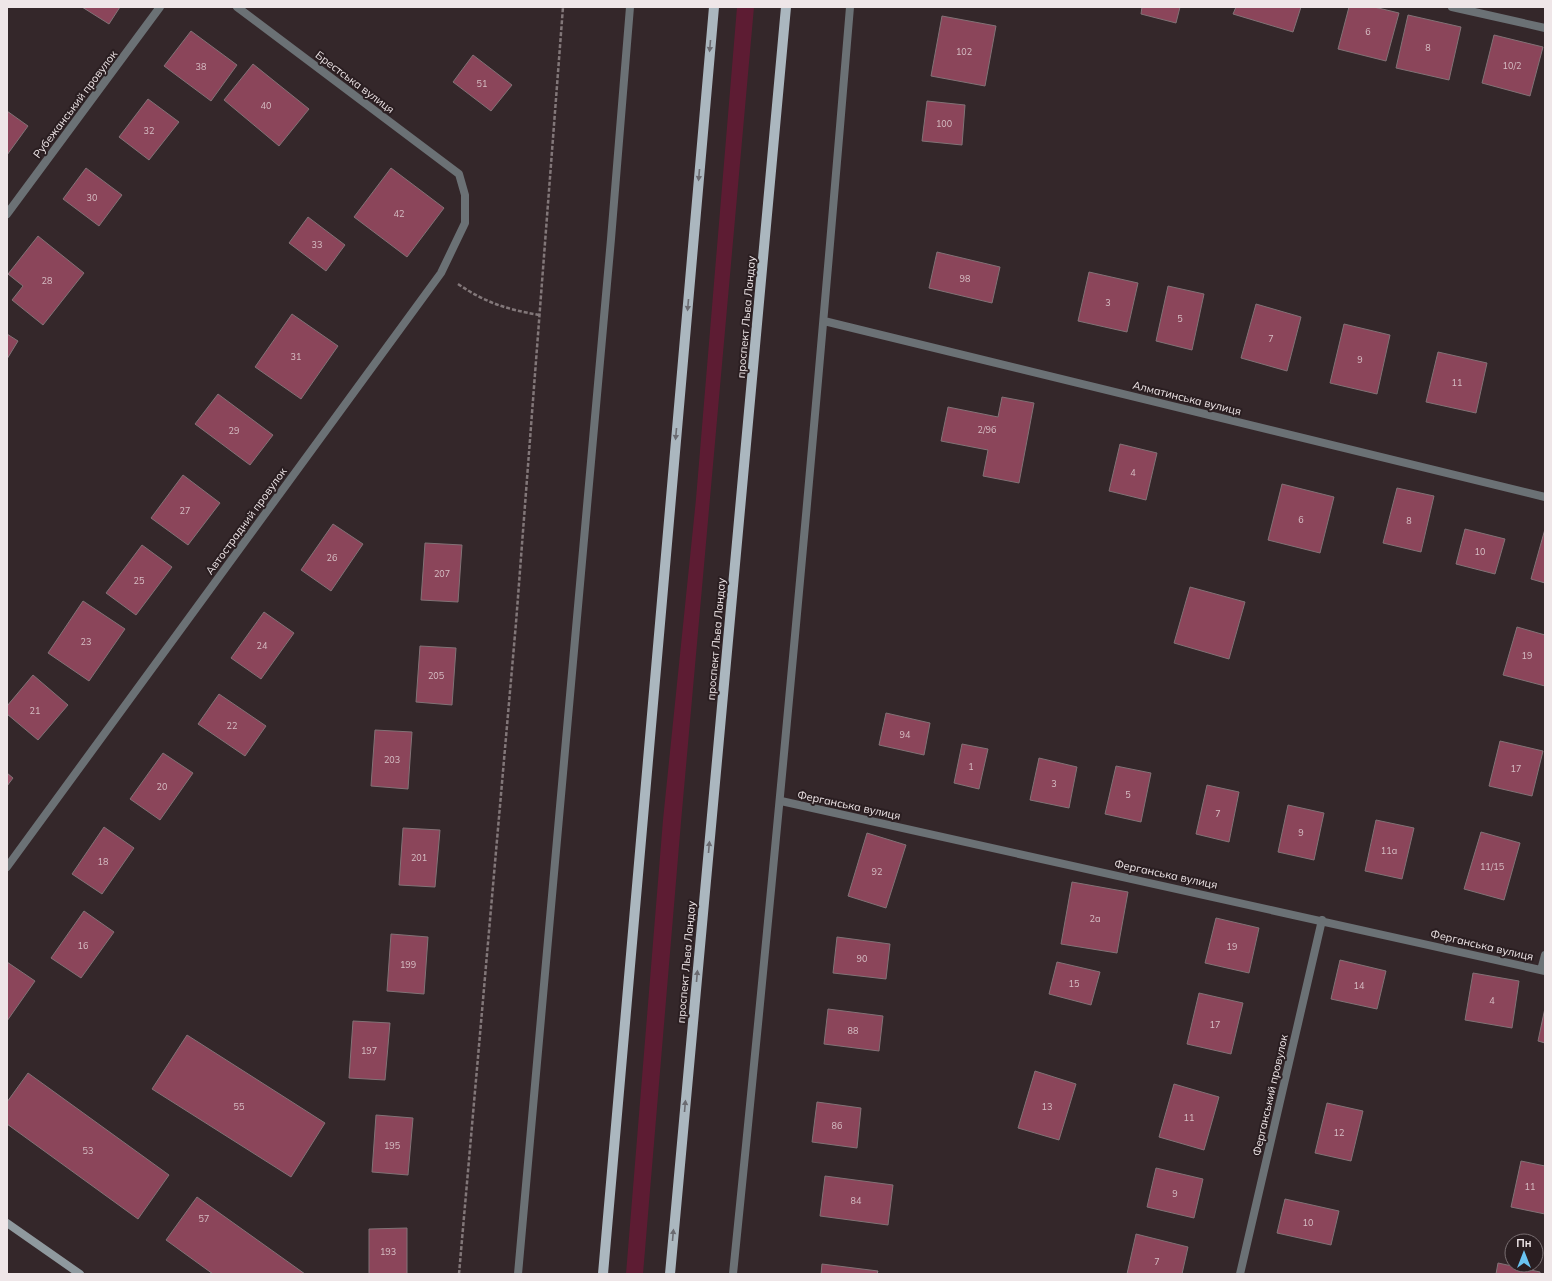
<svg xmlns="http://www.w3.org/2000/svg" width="1552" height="1281" viewBox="0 0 1552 1281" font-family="Mulish,sans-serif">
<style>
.green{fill:#5d1c33}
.building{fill:#8b455a;stroke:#827276}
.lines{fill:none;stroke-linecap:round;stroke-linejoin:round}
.path{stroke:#827779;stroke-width:2.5;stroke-dasharray:4 2;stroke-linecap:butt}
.street{stroke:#6b7175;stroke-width:8}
.secondary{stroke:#8f999e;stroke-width:8}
.primary{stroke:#abb7bf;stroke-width:10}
.oneway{fill:#6a6a70}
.labels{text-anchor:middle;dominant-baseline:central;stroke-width:4;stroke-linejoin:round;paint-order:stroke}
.number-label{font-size:9px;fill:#d6bec4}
.street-label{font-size:11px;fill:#efe6e8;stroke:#2a1e21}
</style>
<rect width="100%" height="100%" fill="#34272a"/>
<path class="green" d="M737 7H754L681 822 643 1274H626L663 820 696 499Z"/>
<path class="building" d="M82 7H120L109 24Z
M1142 7H1180L1176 23 1141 14Z
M1236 7H1301L1293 32 1233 14Z
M1349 7H1374L1399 13 1386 61 1338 49Z
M1408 15 1461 27 1449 80 1396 68Z
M942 16 996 26 985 86 931 76Z
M191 31 237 65 211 101 164 66Z
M1494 35 1543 47 1530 96 1482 83Z
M473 55 512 85 491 111 453 82Z
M253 64 309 109 279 146 224 100Z
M148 99 179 122 149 160 119 137Z
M927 101 965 105 962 145 922 141Z
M7 111 28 126 7 155Z
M86 168 122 195 99 226 63 199Z
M391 168 444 208 407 257 354 217Z
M308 217 345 245 326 271 289 243Z
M38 236 84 273 43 325 12 300 23 286 8 274Z
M937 252 1000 267 992 303 929 288Z
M1089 272 1138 283 1127 332 1078 321Z
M1168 286 1204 294 1192 350 1156 341Z
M1256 304 1301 317 1287 371 1241 358Z
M292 314 338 346 301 399 255 367Z
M1344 324 1390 335 1377 394 1330 383Z
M7 334 18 341 7 359Z
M1438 352 1487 363 1476 413 1426 402Z
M218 394 273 435 250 465 195 424Z
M1002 397 1034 403 1019 483 983 476 988 450 941 441 948 407 998 417Z
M1120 444 1157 453 1146 500 1109 491Z
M183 475 220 503 188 545 151 518Z
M1282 484 1334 497 1320 553 1268 540Z
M1397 488 1434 496 1421 552 1383 543Z
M333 524 363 544 331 591 301 570Z
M1465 529 1505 539 1495 574 1456 564Z
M1545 529V583L1531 579Z
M425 543 462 545 458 602 421 600Z
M142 545 172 567 136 615 106 593Z
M1190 587 1245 602 1229 659 1174 643Z
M83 601 125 629 89 681 48 653Z
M264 612 294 633 261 679 231 658Z
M1517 627 1545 635V686L1503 675Z
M420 646 456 648 452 705 416 702Z
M33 675 68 705 38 740 7 714V706Z
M219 694 266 726 245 756 198 724Z
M886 713 930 723 924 755 879 745Z
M375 730 412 732 408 789 371 786Z
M1500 741 1543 751 1532 796 1489 786Z
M962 744 988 749 979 789 954 783Z
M163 753 193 773 160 820 130 799Z
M1039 758 1077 767 1069 808 1030 800Z
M1116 766 1151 773 1141 822 1105 814Z
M7 773 13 778 7 786Z
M1207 785 1239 792 1229 842 1196 834Z
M1288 805 1324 813 1314 860 1278 852Z
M1376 820 1414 828 1402 879 1365 871Z
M104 827 134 848 102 894 72 874Z
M403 828 440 830 435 887 399 885Z
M1481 832 1520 843 1504 900 1464 889Z
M867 833 906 845 886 908 848 896Z
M1072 882 1128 892 1117 953 1061 944Z
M84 911 114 932 81 978 51 958Z
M1216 918 1259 928 1249 973 1205 963Z
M391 934 428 937 424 994 387 991Z
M837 937 890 944 886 979 833 973Z
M1340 960 1386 971 1377 1009 1331 999Z
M7 962 35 981 7 1021Z
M1057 962 1100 972 1091 1005 1049 994Z
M1473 973 1519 981 1512 1028 1465 1020Z
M1199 993 1243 1003 1231 1054 1187 1044Z
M1545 1008V1043L1538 1041Z
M828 1009 883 1016 879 1051 824 1044Z
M353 1021 390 1023 385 1080 349 1078Z
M187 1035 325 1123 291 1177 152 1089Z
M1035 1071 1076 1084 1059 1140 1018 1128Z
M28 1073 169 1175 138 1219 7 1124V1102Z
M1174 1084 1219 1097 1204 1150 1159 1137Z
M817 1102 861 1108 857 1148 812 1142Z
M1327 1103 1363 1111 1351 1161 1315 1153Z
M376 1115 413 1118 408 1175 372 1172Z
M1521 1161 1545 1166V1214L1511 1207Z
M1156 1168 1203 1179 1194 1218 1147 1207Z
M825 1176 893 1185 888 1225 820 1216Z
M197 1197 305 1274H213L166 1240Z
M1285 1199 1339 1211 1331 1245 1277 1233Z
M407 1228V1274H369V1229Z
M1136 1234 1188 1247 1182 1274H1127Z
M1498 1263 1540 1272V1274H1496Z
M822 1264 878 1271 877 1274H821Z"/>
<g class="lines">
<path class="path" d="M458 284C486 303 506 309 539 315
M459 1274 516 623 563 7"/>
<path class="street" d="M1452 7 1545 28
M7 214 160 7
M824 321 1545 497
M781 801 1545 971
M7 867 441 273 465 223V195L459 174 237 7
M1541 970 1545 955
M518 1274 611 239 630 7
M733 1274C776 852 815 430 850 7
M1240 1274 1322 920"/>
<path class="secondary" d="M7 1223 80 1274"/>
<path class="primary" d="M603 1274 714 7
M670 1274 786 7"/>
</g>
<defs><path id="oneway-solid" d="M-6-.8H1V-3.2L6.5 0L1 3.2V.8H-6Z"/></defs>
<g class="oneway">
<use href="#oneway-solid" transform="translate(710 46) rotate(95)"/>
<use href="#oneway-solid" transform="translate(699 175) rotate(95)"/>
<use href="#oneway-solid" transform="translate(688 305) rotate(95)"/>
<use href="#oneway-solid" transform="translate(676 434) rotate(95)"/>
<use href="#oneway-solid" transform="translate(709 847) rotate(-85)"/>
<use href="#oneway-solid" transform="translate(697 976) rotate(-85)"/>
<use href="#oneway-solid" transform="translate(685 1106) rotate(-85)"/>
<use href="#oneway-solid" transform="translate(673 1235) rotate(-85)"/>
</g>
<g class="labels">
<g class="number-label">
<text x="1368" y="31">6</text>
<text x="1428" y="47">8</text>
<text x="964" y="51">102</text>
<text x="1512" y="65">10/2</text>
<text x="201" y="66">38</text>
<text x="482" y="83">51</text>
<text x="266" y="105">40</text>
<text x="944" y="123">100</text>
<text x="149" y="130">32</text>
<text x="92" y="197">30</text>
<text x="399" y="213">42</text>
<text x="317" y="244">33</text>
<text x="965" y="278">98</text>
<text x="47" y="280">28</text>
<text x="1108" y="302">3</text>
<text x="1180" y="318">5</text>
<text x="1271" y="338">7</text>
<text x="296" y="356">31</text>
<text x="1360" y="359">9</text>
<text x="1457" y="382">11</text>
<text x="987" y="429">2/96</text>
<text x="234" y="430">29</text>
<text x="1133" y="472">4</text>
<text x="185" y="510">27</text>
<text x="1301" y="519">6</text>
<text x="1409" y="520">8</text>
<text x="1480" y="551">10</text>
<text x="332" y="557">26</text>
<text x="442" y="573">207</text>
<text x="139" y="580">25</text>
<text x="86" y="641">23</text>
<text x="262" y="645">24</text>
<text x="1527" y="655">19</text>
<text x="436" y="675">205</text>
<text x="35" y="710">21</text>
<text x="232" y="725">22</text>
<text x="905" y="734">94</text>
<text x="392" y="759">203</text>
<text x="971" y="766">1</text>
<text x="1516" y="768">17</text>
<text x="1054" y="783">3</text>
<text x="162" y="786">20</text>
<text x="1128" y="794">5</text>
<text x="1218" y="813">7</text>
<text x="1301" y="832">9</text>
<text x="1389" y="850">11а</text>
<text x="419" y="857">201</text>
<text x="103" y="861">18</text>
<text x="1492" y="866">11/15</text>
<text x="877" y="871">92</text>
<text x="1095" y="918">2а</text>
<text x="83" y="945">16</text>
<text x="1232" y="946">19</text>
<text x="862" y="958">90</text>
<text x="408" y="964">199</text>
<text x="1074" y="983">15</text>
<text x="1359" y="985">14</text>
<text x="1492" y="1000">4</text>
<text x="1215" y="1024">17</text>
<text x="853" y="1030">88</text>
<text x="369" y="1050">197</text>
<text x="239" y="1106">55</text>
<text x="1047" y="1106">13</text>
<text x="1189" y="1117">11</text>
<text x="837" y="1125">86</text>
<text x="1339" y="1132">12</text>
<text x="392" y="1145">195</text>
<text x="88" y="1150">53</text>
<text x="1530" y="1186">11</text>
<text x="1175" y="1193">9</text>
<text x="856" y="1200">84</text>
<text x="204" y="1218">57</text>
<text x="1308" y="1222">10</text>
<text x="388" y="1251">193</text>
<text x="1157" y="1261">7</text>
</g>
<g class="street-label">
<text transform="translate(355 82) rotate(37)">Брестська вулиця</text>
<text transform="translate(75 104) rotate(-53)">Рубежанський провулок</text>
<text transform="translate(746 317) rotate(-85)">проспект Льва Ландау</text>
<text transform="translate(1187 398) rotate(14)">Алматинська вулиця</text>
<text transform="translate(246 521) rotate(-54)">Автострадний провулок</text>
<text transform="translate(716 639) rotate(-85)">проспект Льва Ландау</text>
<text transform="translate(849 805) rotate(12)">Ферганська вулиця</text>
<text transform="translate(1166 874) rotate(12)">Ферганська вулиця</text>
<text transform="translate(1482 945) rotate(13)">Ферганська вулиця</text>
<text transform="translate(686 962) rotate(-85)">проспект Льва Ландау</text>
<text transform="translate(1270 1095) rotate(-77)">Ферганський провулок</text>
</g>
</g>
<rect width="1552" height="1281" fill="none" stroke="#efe6e8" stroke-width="16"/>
<g transform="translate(1524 1253)"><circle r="19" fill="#2a1e21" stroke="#796e71"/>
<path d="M0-3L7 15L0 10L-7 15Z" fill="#6ac3f1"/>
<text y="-6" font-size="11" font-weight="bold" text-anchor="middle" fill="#efe6e8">Пн</text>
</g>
</svg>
